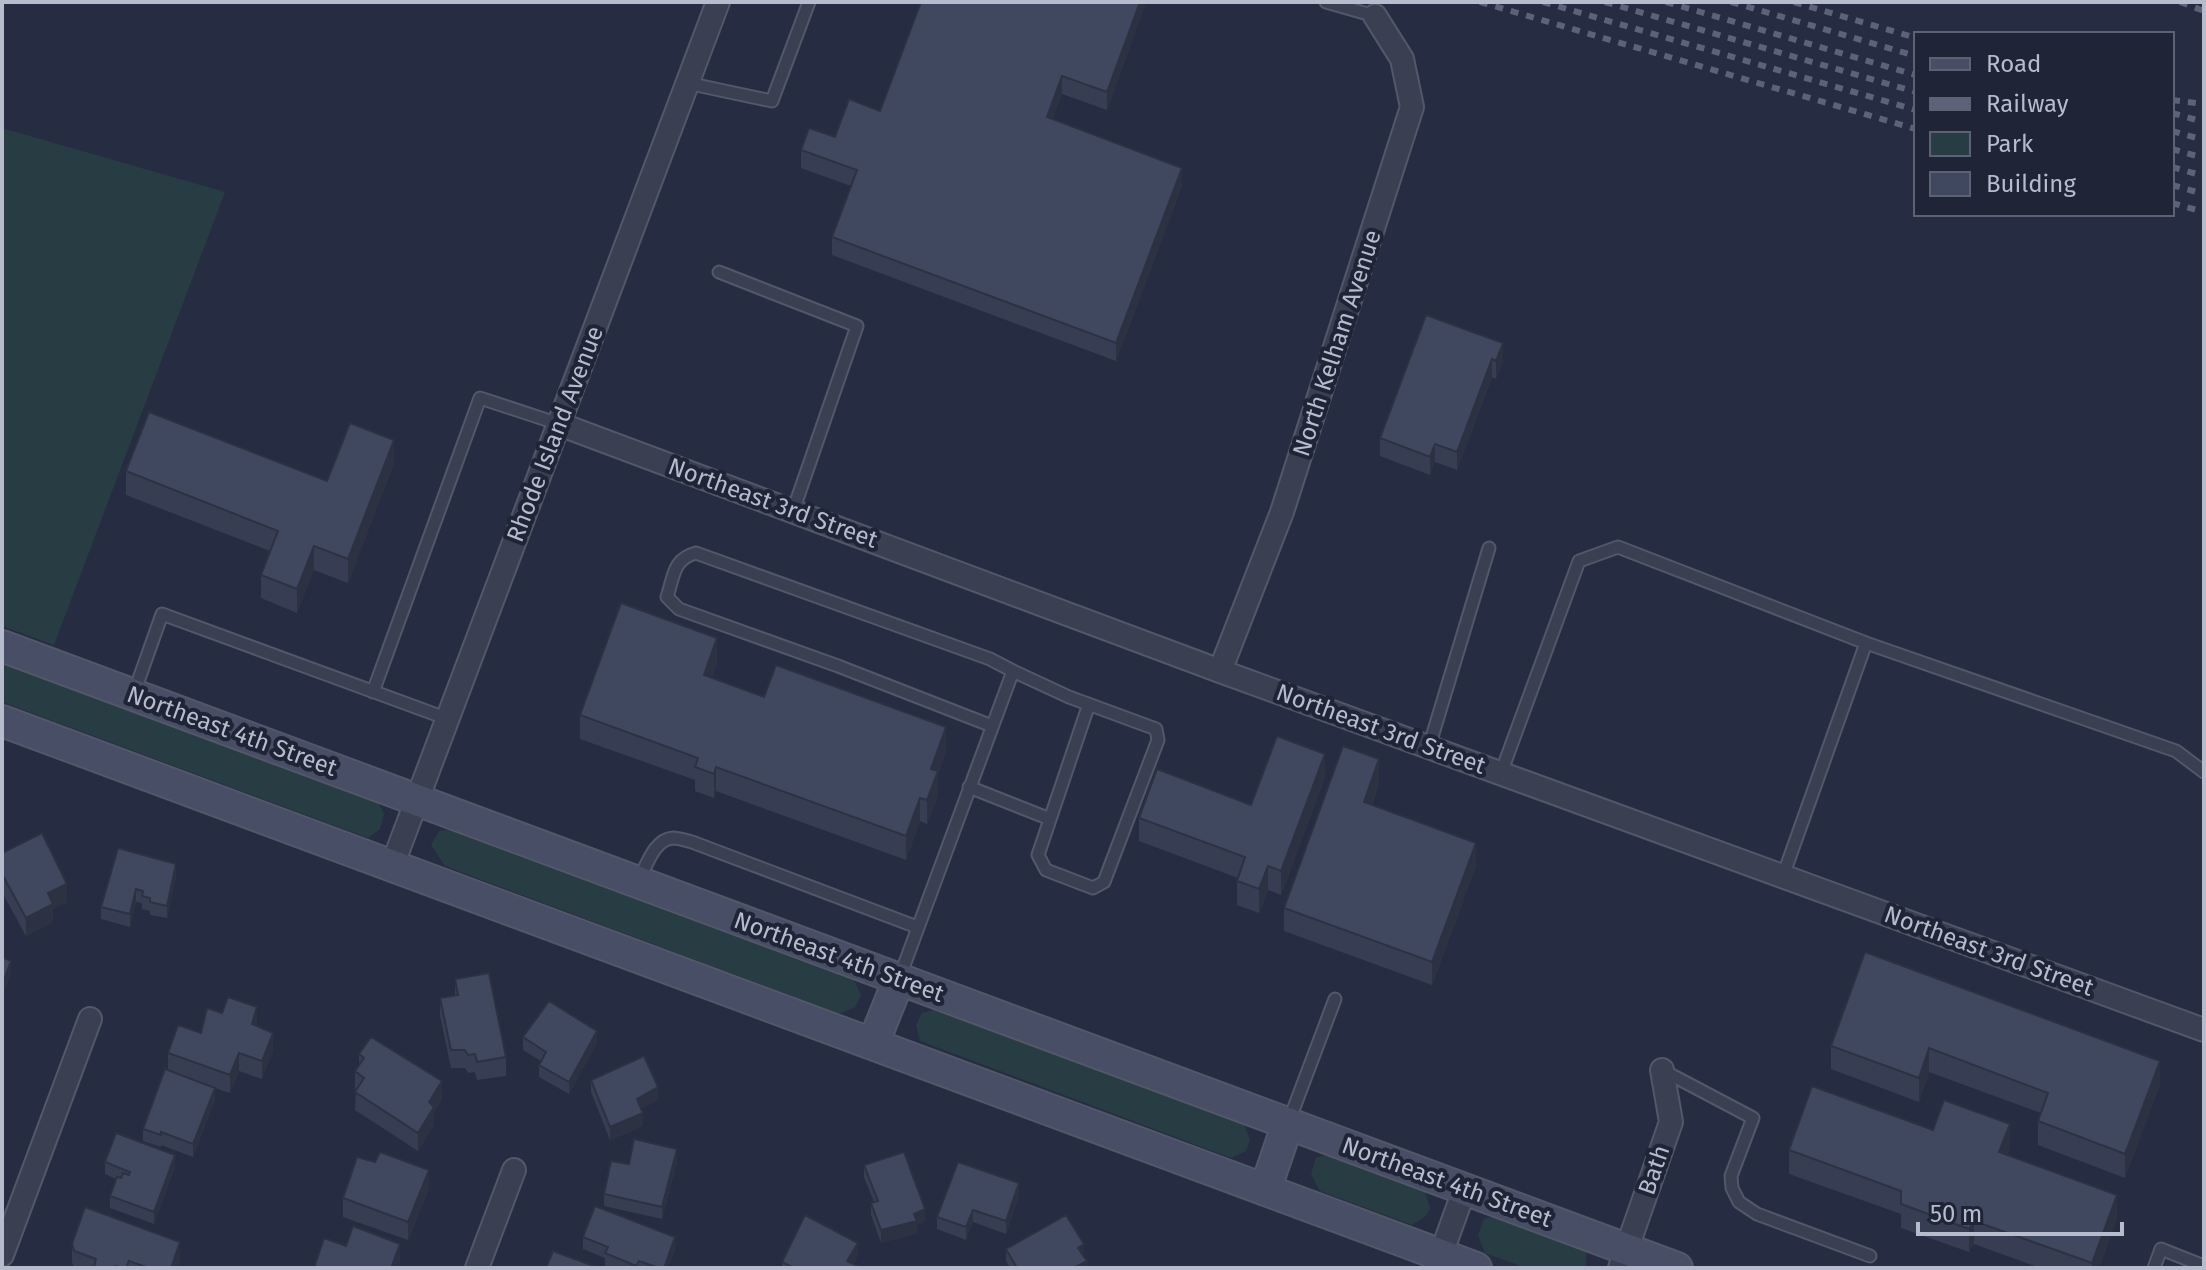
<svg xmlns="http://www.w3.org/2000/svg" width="2206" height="1270" viewBox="0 0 2206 1270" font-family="'Fira Sans',sans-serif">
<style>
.green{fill:#283c43}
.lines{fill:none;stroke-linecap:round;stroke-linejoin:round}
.service-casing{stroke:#525869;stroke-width:15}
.minor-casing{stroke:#525869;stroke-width:26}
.secondary-casing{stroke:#525869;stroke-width:34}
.service{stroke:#3a4052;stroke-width:11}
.minor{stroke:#3a4052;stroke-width:22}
.secondary{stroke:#484e65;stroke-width:30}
.rail{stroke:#5c6379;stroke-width:6;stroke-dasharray:8 8;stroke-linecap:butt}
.wall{fill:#373e53}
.shaded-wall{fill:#2d3243}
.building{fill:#404860;stroke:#2d3243;stroke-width:2}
.labels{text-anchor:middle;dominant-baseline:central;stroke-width:8;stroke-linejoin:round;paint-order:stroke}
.street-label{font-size:24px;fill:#b7bccc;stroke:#1f2537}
</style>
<rect width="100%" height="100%" fill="#262d42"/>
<path class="green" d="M2 128 225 192 54 645 2 626Z
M2 661 377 801 384 814 380 829 368 838 2 702Z
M452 829 854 980 861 995 855 1007 839 1014 445 866 431 845 439 831Z
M937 1009 1243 1122 1250 1140 1246 1151 1231 1158 920 1041 916 1025 922 1013Z
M1329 1154 1424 1189 1430 1208 1426 1216 1412 1225 1320 1191 1311 1174 1316 1158Z
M1497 1216 1586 1250V1268H1527L1485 1253 1478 1235 1484 1219Z"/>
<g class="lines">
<defs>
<path id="service" d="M1326 2 1375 16
M687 83 772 101 809 2
M719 272 857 326 793 511
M1866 643 2176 751 2204 772
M1013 671 1069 697 1156 729 1158 740 1104 882 1093 888 1046 870 1038 855 1089 704
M373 692 480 398 559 424
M134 693 162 614 448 719
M1429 747 1489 548
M1501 773 1579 561 1618 547 1866 643 1783 876
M969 787 1050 819
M638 882C646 867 654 839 673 838 679 838 687 841 692 842L917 927
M899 979 1013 671 990 659 696 553C673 559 674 576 667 597L679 609 838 666 992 726
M1662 1070 1753 1118 1731 1176 1732 1188 1739 1202 1757 1214 1870 1256
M1289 1121 1335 999
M2154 1268 2161 1249 2204 1266"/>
<path id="minor" d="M559 424 1220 671 2204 1030
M1220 671 1282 512 1412 107 1402 59 1375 16
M392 866 718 2
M2 1255 90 1019
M477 1268 514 1170
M1436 1268 1465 1188
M1620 1268 1671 1122 1662 1070"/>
<path id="secondary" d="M2 646 1677 1268
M2 721 1476 1268
M873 1044 899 979
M1265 1190 1288 1123"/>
</defs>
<use href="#service" class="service-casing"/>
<use href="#minor" class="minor-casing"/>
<use href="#secondary" class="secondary-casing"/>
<use href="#service" class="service"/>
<use href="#minor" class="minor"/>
<use href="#secondary" class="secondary"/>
<path class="rail" d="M1480 2 1916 129
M1543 2 1916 110
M1605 2 1916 92
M1666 2 1916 75
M1731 2 1916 56
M1794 2 1916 38
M2180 2 2204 11
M2172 100 2204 104
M2172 113 2204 122
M2172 131 2204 140
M2172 149 2204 158
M2172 167 2204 176
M2172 185 2204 194
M2172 203 2204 212"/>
</g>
<path class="wall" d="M1146 2 1107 110 1062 94 1052 120 1182 186 1116 361 832 255V237L851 186 801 168V150L835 137 880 111Z
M1503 343V361L1496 379 1492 377 1457 470 1435 462 1430 475 1380 456V438Z
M394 463 348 583 314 570 297 613 261 598V575L270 551 126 495V471L327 481Z
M717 662 712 677 764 697 946 750 938 774V795L927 824 920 821 906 860 716 791 714 798 695 791V780L580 739V715Z
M1325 777 1281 895 1268 890 1259 913 1237 905V881L1238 878 1139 841V818L1251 805Z
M1379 783 1372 805 1476 866 1432 985 1284 931V908Z
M118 848 176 876 167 918 150 915V911L142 909V903L136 902 130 927 101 919V907Z
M2 853 67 902 53 909V922L26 936 2 892Z
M1865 952 2160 1084 2125 1178 2038 1145V1121L2041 1113 1929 1072 1919 1102 1831 1069V1046Z
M455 979 506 1057V1076L477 1080 475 1072 468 1073 465 1068H451L440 1016V998L455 995Z
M257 1026 273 1051 262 1079 239 1071 230 1093 215 1088V1100L193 1157 161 1145V1147L143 1141V1129L168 1070V1053L201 1033Z
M523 1037 597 1043 569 1094 539 1077V1065L541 1061 523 1050Z
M359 1054 442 1099 434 1112V1125L418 1151 355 1110 356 1090 355 1089V1071L359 1066Z
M591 1080 658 1100 641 1109 643 1126 610 1140 591 1092Z
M1933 1130 2010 1148 2007 1155 2117 1218 2099 1268H2040L1974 1244 1969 1252 1901 1228V1214L1789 1174V1150Z
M677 1161 662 1219 604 1206V1194L629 1164Z
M105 1162 175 1167 154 1224 110 1208V1196L116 1179 105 1174Z
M864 1165 925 1221 917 1225V1233L881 1243 871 1215V1203L874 1202 864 1177Z
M429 1188 408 1240 343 1217V1198Z
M1019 1195 1006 1234 973 1222 966 1240 937 1229V1217Z
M583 1237 675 1249 668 1268H611L605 1266V1258L583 1249Z
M72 1244 180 1261 177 1268H74L72 1262Z
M1006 1249 1084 1256 1087 1268H1010L1006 1261Z
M858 1255 853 1264 858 1268H782V1262Z"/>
<path class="shaded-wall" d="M1140 2H1146V4L1107 110V92Z
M1062 76V94L1047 136V117Z
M1182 168V186L1116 361V343Z
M1503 343V361L1496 379V361Z
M1492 359V377L1457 470V452Z
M394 440V463L348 583V559Z
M1435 444V462L1430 475V457Z
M314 546V570L297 613V589Z
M717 638V662L704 698V675Z
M946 727V750L938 774V795L927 824V800L931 769Z
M1325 754V777L1281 895V871Z
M1379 759V783L1364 826V802Z
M716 767V791L714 798V774Z
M920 798V821L906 860V836Z
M1476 843V866L1432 985V962Z
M176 864V876L167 918V906Z
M1268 866V890L1259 913V889Z
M67 884V902L53 909V922L26 936V918L48 893Z
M136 889V902L130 927V914Z
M11 961V973L2 997V985Z
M257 1007V1025L252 1042V1024Z
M597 1031V1043L569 1094V1082Z
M273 1033V1051L262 1079V1061Z
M1929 1048V1072L1919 1102V1078Z
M239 1053V1071L230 1093V1075Z
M2160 1061V1084L2125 1178V1154Z
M442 1081V1099L434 1112V1125L418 1151V1133L429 1102Z
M658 1087V1100L637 1111V1099Z
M215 1088V1100L193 1157V1144Z
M643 1113V1126L610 1140V1127Z
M2010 1124V1148L1999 1175V1152Z
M677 1149V1161L662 1219V1207Z
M175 1155V1167L154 1224V1212Z
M429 1170V1188L408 1240V1222Z
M1019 1183V1195L1006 1234V1221Z
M2117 1195V1218L2099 1268H2092V1263Z
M925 1209V1221L917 1225V1233L881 1243V1230Z
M973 1210V1222L966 1240V1227Z
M1974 1221V1244L1969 1252V1229Z
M675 1237V1249L668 1268H664Z
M180 1242V1261L177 1268H171Z
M858 1243V1255L850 1268 847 1261Z
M400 1244V1263L398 1268H391Z
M1084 1244V1256L1078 1248Z
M1087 1261V1268H1074Z"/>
<path class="building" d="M921 2H1140L1107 92 1062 76 1047 117 1182 168 1116 343 832 237 857 170 801 150 809 128 835 137 849 99 880 111Z
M1426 315 1503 343 1496 361 1492 359 1457 452 1435 444 1430 457 1380 438Z
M149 412 327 481 350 423 394 440 348 559 314 546 297 589 261 575 278 531 126 471Z
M621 603 717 638 704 675 764 697 776 665 946 727 931 769 938 771 927 800 920 798 906 836 716 767 714 774 695 767 698 758 580 715Z
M1277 736 1325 754 1281 871 1268 866 1259 889 1237 881 1245 857 1139 818 1157 769 1251 805Z
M1343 746 1379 759 1364 802 1476 843 1432 962 1284 908Z
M42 833 67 884 48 893 53 904 26 918 2 874V853Z
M118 848 176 864 167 906 150 902V898L142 896 143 891 136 889 130 914 101 907Z
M1865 952 2160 1061 2125 1154 2038 1121 2048 1093 1929 1048 1919 1078 1831 1046Z
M2 957 11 961 2 985Z
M489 973 506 1057 477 1062 475 1054 468 1055 465 1050H451L440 998 458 995 455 979Z
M228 997 257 1007 252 1024 273 1033 262 1061 239 1053 230 1075 168 1053 178 1025 201 1033 207 1008 222 1013Z
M549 1001 597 1031 569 1082 539 1065 546 1052 523 1037Z
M371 1037 442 1081 429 1102 434 1107 418 1133 355 1092 364 1078 355 1071 364 1058 359 1054Z
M644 1056 658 1087 637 1099 643 1113 610 1127 591 1080Z
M165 1069 215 1088 193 1144 161 1132V1135L143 1129Z
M1812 1086 1933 1130 1944 1100 2010 1124 1999 1152 2117 1195 2092 1263 1974 1221 1969 1229 1901 1204V1191L1789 1150Z
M116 1133 175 1155 154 1212 110 1196 117 1177 121 1178 123 1173 129 1175 130 1172 105 1162Z
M634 1139 677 1149 662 1207 604 1194 611 1161 629 1164Z
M380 1152 429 1170 408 1222 343 1198 357 1157 375 1162Z
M904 1152 925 1209 914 1214 917 1221 881 1230 871 1203 878 1201 864 1165Z
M958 1162 1019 1183 1006 1221 973 1210 966 1227 937 1217Z
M595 1206 675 1237 664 1268H659L639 1261 636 1266 605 1253 608 1247 583 1237Z
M85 1207 180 1242 171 1268H149L129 1261 126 1268 115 1266 114 1268H97L94 1267 96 1259 74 1251 72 1244Z
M805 1215 858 1243 847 1261 858 1266 857 1268H794L782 1262Z
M1066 1215 1084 1244 1078 1248 1087 1261 1074 1268H1017L1006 1249Z
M353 1226 400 1244 391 1268H314L324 1238 346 1246Z
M553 1251 599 1268H546Z"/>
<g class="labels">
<g class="street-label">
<text transform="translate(1337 343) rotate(-72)">North Kelham Avenue</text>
<text transform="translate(555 434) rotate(-69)">Rhode Island Avenue</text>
<text transform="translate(773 503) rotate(20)">Northeast 3rd Street</text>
<text transform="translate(1381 729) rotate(20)">Northeast 3rd Street</text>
<text transform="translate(232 731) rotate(20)">Northeast 4th Street</text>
<text transform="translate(1989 951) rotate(20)">Northeast 3rd Street</text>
<text transform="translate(839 957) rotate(20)">Northeast 4th Street</text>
<text transform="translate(1654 1170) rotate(-71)">Bath</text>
<text transform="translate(1447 1182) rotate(20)">Northeast 4th Street</text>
</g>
</g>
<rect width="2206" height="1270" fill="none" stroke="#b7bccc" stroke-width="8"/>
<rect x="1914" y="32" width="260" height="184" fill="#1f2537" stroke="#5c6173" stroke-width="2"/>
<rect x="1930" y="58" width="40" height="12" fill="#484e65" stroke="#5c6173" stroke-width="2"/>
<text x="1986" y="72" font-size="24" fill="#b7bccc">Road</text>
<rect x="1930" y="98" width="40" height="12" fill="#5c6379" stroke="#5c6173" stroke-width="2"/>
<text x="1986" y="112" font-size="24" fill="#b7bccc">Railway</text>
<rect x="1930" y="132" width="40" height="24" fill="#283c43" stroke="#5c6173" stroke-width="2"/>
<text x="1986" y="152" font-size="24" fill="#b7bccc">Park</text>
<rect x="1930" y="172" width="40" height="24" fill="#404860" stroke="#5c6173" stroke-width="2"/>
<text x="1986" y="192" font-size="24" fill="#b7bccc">Building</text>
<path d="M1918 1222v12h204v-12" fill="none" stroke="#b7bccc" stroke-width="4"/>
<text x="1930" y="1222" font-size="24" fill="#b7bccc" stroke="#1f2537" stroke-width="6" paint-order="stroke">50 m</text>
</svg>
